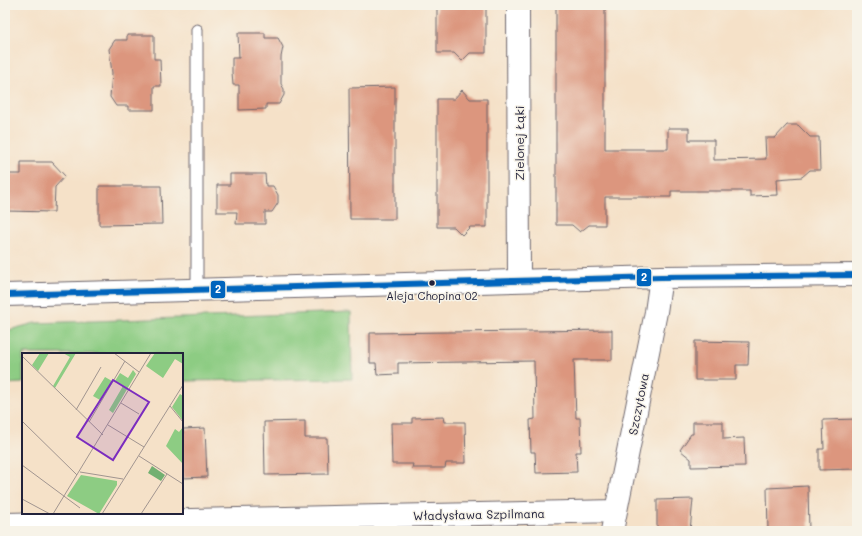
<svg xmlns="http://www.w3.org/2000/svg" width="862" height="536" viewBox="0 0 862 536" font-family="Mali,sans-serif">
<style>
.green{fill:#8dcc83;stroke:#58775f}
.building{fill:#dc967e}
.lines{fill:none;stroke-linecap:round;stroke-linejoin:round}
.lane-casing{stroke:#6c656c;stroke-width:13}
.street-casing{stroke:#6c656c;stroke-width:24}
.lane{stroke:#fff;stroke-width:11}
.street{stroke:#fff;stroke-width:22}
.bus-1-casing{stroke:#f7f3e8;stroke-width:9}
.bus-1{stroke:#0065bd;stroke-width:6}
.bus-dot{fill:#22223b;stroke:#f7f3e8;stroke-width:1.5}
.labels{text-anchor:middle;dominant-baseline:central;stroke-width:3;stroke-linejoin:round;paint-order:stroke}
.bus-label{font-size:11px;fill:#22223b;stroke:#f7f3e8}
.street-label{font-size:12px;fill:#22223b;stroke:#f7f3e8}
.inset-road{fill:none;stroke:#a19590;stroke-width:1}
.view{fill:#7b2cbf;fill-opacity:0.15;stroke:#7b2cbf;stroke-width:2}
.inset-edge{fill:none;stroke:#22223b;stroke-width:2}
.line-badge{stroke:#f7f3e8;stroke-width:1.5}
.badge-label{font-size:11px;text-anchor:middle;font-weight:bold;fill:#fff}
</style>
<rect width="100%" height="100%" fill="#f7f3e8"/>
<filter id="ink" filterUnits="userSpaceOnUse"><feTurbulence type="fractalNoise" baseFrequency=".025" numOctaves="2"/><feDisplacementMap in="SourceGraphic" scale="8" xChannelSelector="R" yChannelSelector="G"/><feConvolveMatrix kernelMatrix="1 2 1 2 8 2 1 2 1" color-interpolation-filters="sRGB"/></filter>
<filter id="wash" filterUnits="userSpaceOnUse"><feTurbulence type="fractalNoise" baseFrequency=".012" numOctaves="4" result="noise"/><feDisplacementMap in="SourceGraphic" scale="16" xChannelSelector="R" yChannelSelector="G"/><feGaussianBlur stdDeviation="0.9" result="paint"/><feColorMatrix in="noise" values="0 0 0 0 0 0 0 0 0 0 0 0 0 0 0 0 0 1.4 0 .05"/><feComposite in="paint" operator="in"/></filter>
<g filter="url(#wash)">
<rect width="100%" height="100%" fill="#f5e1c8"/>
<path class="green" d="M351 312 352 379 182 381V354H23V383L5 384V331L35 323Z"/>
<g id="blocks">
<path class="building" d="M437 5H486V53H470L462 61 454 53H437Z
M556 5H605V149H668V128H689V140H714V160L766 159 765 138H775L787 125H798L810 137H819L820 170H810L802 177 777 179 778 195 750 196V191H671V197H605V225H589L580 232 572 225H556Z
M238 33H265V38H278L283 47 281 57V84L284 89V95L279 104H266V109L239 110V85H233L232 72V58H239Z
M127 35H154V59H160L161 86H154V110H128V106H116L110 97 112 73 109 49 115 40H127Z
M395 87V219H350L349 88Z
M462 90 470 99H487V227H470L462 235 454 227H437V99H454Z
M21 162H52L65 176 55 187 54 212 5 211V174H21Z
M230 174H265L266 186H273L278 195V203L272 212H265V224H236L237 212H217V185H230Z
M99 186H161L162 224 99 225Z
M612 330V360H574L576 418H580L581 452H576L577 472 536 473 535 452H531L530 420 535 419 534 361 398 363V374L377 375 376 363H370V333Z
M695 341 749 342 748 365H736V380H695Z
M444 417 445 422H465L466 463H446L445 468H412L413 464H392L391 423H412V418Z
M857 419V469L819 470V449H824L823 420Z
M305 421V438H327L328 474 265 475 264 422Z
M693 422H723V439L744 438 745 466 691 467V459L680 450 691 434H693Z
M205 428 207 477 184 478V474H182L183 429Z
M808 486 809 531H768L767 488Z
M693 499 690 531H657V500Z"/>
</g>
</g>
<g filter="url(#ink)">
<use href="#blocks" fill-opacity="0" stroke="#6c656c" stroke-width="1"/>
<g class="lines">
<defs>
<path id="lane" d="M197 30V289"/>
<path id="street" d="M518 5 519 281
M5 295 661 277 857 275
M5 524 616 511
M612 531 656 312 661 277"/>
</defs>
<use href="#lane" class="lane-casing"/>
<use href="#street" class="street-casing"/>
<use href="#lane" class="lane"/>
<use href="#street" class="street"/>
<defs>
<path id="bus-1" d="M5 295 661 277 857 275"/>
</defs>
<use href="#bus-1" class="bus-1-casing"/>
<use href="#bus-1" class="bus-1"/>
</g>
</g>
<circle class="bus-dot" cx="432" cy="283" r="3.5"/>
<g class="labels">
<g class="bus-label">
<text x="432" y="295">Aleja Chopina 02</text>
</g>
<g class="street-label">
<text transform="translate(519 143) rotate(-90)">Zielonej Łąki</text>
<text transform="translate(638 404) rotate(-79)">Szczytowa</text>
<text transform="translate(479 514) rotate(-1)">Władysława Szpilmana</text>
</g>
</g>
<g transform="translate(22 353)">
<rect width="161" height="161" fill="#f5e1c8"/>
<path d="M18 0H27L16 18 10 12ZM41 0H54L33 35 31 33 48 4ZM133 0H161V11L153 6 141 25 124 13ZM111 17 114 21 91 60 87 57 101 33 93 28 98 20 106 25ZM83 24 90 28 78 47 71 43ZM158 41 161 43V68L150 54ZM161 74V111L144 93 153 76 157 79ZM59 122 95 128V132L77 161 45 143Z" fill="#8dcc83"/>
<path d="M130 113 143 122 139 128 126 120Z" fill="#72b071"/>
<path class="inset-road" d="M92 0 117 19M0 3 81 82M99 50 117 61M148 53 161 69M54 57 79 14M0 68 55 122M67 69 103 8M86 72 122 94M117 103 161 131M0 112 58 155M58 119 101 126M0 146 28 161M31 161 129 0M80 161 161 32M119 161 145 121"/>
<path class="view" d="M91 27 127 49 91 107 55 84Z"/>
<rect width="161" height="161" class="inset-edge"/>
</g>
<g class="line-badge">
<rect x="636" y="268" width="16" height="19" rx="4" fill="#0065bd"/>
<rect x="210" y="280" width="16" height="19" rx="4" fill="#0065bd"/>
</g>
<g class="badge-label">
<text x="644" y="281">2</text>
<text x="218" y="293">2</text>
</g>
<rect width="862" height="536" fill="none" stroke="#f7f3e8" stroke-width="20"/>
</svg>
